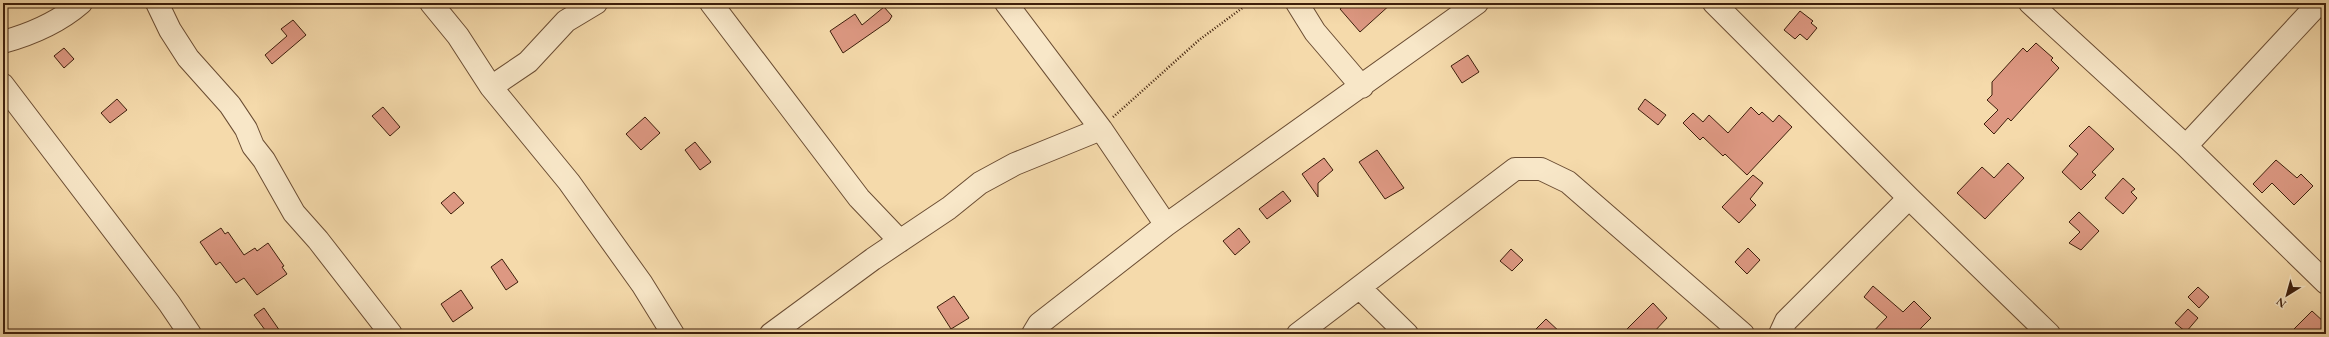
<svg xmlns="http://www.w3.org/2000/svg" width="2329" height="337" viewBox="0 0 2329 337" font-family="'EB Garamond',serif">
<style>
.building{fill:#dd9882;stroke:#3d1e0b}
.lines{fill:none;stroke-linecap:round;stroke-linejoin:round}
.minor-casing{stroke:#6b4d33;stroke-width:24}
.path{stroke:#3d1e0b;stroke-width:2.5;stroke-dasharray:1 2;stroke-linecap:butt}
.minor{stroke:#f8e7c8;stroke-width:22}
</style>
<rect width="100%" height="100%" fill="#f5daab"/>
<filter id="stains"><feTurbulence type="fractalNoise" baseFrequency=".005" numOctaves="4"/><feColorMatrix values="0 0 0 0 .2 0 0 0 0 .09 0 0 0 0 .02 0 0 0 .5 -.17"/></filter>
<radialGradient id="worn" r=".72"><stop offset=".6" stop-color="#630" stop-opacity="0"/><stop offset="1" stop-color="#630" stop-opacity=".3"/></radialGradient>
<path class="building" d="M1347 3H1392L1360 32 1340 9Z
M884 7 892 16 889 21 843 53 830 31 855 14 862 25Z
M1800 11 1813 21 1811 23 1817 28 1807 40 1800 34 1795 39 1784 30Z
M293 20 306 35 272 64 265 55 287 36 281 29Z
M2036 43 2053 58 2051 60 2059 68 2011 121 2008 118 1994 134 1984 124 1998 110 1987 100 1992 95V82L2023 48 2027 52Z
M64 48 74 59 64 68 54 56Z
M1468 55 1479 72 1462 83 1451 66Z
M117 99 127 110 110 123 101 113Z
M1645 99 1666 115 1658 125 1638 109Z
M383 107 400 127 390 136 372 116Z
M1751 107 1759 115 1762 112 1773 122 1779 115 1792 127 1747 175 1725 154 1723 156 1703 137 1700 140 1683 123 1693 113 1703 122 1709 115 1728 133Z
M645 117 660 133 641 150 626 134Z
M2089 126 2114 149 2092 172 2096 175 2081 190 2062 172 2078 154 2069 146Z
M695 142 711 162 700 170 685 150Z
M1377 150 1404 188 1385 199 1359 162Z
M1324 158 1333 170 1318 183V197L1302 174Z
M2276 160 2297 178 2301 174 2313 186 2294 205 2272 183 2262 193 2253 184Z
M2008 163 2024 178 1985 219 1957 193 1982 167 1994 178Z
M1753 175 1763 183 1750 199 1756 205 1739 223 1722 207Z
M2123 178 2135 189 2131 192 2137 198 2123 214 2105 198Z
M1283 191 1291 201 1267 219 1259 209Z
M454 192 464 203 451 214 441 203Z
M2079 212 2099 231 2081 250 2069 243 2080 232 2069 222Z
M221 228 225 234 228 232 244 255 255 248 257 251 268 243 284 266 282 267 287 274 257 295 244 278 236 283 220 262 216 265 200 242Z
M1239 228 1250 242 1235 255 1223 241Z
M1748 248 1760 260 1747 274 1735 262Z
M1511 249 1523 260 1512 271 1500 261Z
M502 259 518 282 506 290 491 267Z
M1873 286 1903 312 1914 301 1931 318 1915 334H1871L1887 317 1864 297Z
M2198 287 2209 297 2199 308 2188 297Z
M461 290 473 308 453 322 441 304Z
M954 296 969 318 951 329 937 307Z
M1653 303 1667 318 1652 334H1622Z
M264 308 282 334H268L254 315Z
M2188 309 2198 318 2186 332 2175 323Z
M2312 311 2325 323 2321 327 2326 334H2289Z
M1546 319 1562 334H1531Z"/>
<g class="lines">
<defs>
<path id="minor" d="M157 3 170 30 188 58 230 105 246 129 253 146 264 160 294 213 318 240 391 334
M431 3 458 36 491 87 569 182 642 284 673 334
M711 3 859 198 900 241
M1006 3 1101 129 1166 225
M1297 3 1315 32 1362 87
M1714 3 1909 198 2049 334
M2030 3 2186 146 2326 283
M3 42C32 34 58 23 81 3
M3 85 169 303 190 334
M491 87 528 62 566 21 596 3
M2186 146 2319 3
M1360 288 1407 334
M771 334 873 259 949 208 980 183 1015 164 1101 129
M1033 334 1039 324 1166 225 1477 3
M1298 334 1515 169H1541L1568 182 1743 334
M1780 334 1786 321 1909 198"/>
</defs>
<use href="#minor" class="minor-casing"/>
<path class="path" d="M1113 117 1199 40 1249 3"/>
<use href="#minor" class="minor"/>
</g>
<rect width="2329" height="337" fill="none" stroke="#f5daab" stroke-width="16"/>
<rect x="4" y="4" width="2321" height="329" fill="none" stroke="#3d1e0b" stroke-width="2"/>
<rect x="8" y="8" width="2313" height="321" fill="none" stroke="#3d1e0b"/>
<g transform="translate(2287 295) rotate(217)" stroke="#f8e7c8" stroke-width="3" paint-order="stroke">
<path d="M0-3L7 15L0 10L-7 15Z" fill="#3d1e0b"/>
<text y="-6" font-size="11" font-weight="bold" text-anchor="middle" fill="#3d1e0b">N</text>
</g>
<rect width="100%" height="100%" filter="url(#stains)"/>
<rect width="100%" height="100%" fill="url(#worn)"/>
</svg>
